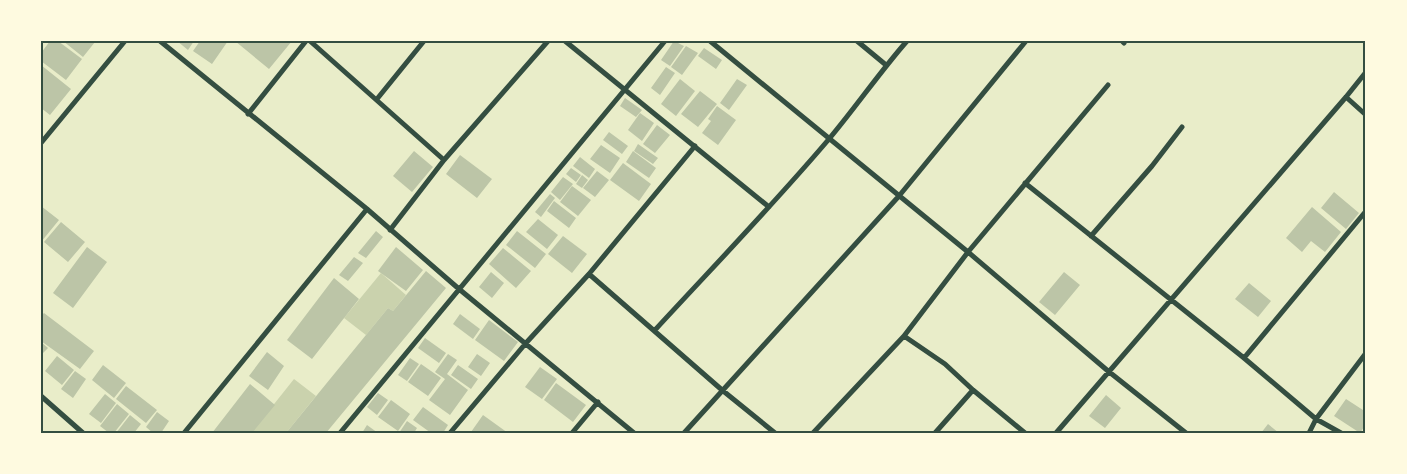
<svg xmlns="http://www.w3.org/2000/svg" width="1407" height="474" viewBox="0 0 1407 474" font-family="Figtree,sans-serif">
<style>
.green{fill:#cad2ad}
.building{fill:#bcc5a7}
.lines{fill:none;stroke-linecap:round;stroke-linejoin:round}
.minor{stroke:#344e41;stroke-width:5}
.neatline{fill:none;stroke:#344e41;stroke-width:2}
</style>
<rect width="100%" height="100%" fill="#e9edc9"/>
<path class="green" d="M381 273 406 295 393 311 388 308 366 335 344 318Z
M294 379 316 396 286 433H251Z"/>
<path class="building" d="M50 41H58L82 59 66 80 41 61V53Z
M63 41H94L95 42 83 57Z
M177 41H194L188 50Z
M200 41H228L212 64 193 51Z
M235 41H292L269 69Z
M674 41 684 46 670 66 661 60Z
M686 46 698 53 682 75 671 67Z
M704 48 722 60 716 69 698 56Z
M41 65 71 89 50 115 41 108Z
M666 67 675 73 660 95 651 88Z
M680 79 695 91 676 116 661 104Z
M737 79 747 85 729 110 720 103Z
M700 91 717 104 698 127 681 114Z
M625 98 642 110 636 117 620 106Z
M717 106 736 120 718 145 702 133 711 121 708 119Z
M640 113 654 123 642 141 628 130Z
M657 125 670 135 655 153 643 144Z
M609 132 628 146 622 154 603 140Z
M638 144 658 158 653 164 634 151Z
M601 145 620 158 610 173 590 159Z
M414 151 433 167 412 192 393 176Z
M633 151 656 168 649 178 626 162Z
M460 155 492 179 477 198 446 174Z
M580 157 595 169 589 178 573 166Z
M623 163 651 184 639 201 610 180Z
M571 168 581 175 576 182 566 174Z
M597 171 609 180 595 197 583 188Z
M582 175 588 180 582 188 576 184Z
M563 177 573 184 560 200 551 192Z
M572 186 591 200 578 216 560 202Z
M1334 192 1359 213 1346 229 1321 208Z
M550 194 555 198 541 217 535 212Z
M554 201 576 218 569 228 547 211Z
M41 206 59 220 41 242Z
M1312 207 1341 232 1325 252 1311 241 1302 252 1286 238Z
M538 219 558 235 547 249 526 232Z
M61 222 85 242 68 262 44 242Z
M376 231 383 237 366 258 358 253Z
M517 231 546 254 535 268 506 245Z
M563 236 587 254 572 273 548 254Z
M87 247 107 262 73 308 53 293Z
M396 247 423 270 406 291 378 271Z
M503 248 531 271 516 288 489 264Z
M354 257 363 263 348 281 339 275Z
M426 271 446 288 326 433H286L388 308 393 311Z
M491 272 504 283 492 298 479 287Z
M1064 272 1080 285 1055 315 1039 302Z
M334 278 359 299 312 359 287 340Z
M1249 283 1271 301 1258 317 1235 299Z
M44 313 94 351 80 369 41 341V316Z
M460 314 480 329 473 339 453 324Z
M489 320 518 342 504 361 475 340Z
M425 338 446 353 439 363 418 348Z
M41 342 48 348 41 355Z
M267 352 284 366 268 390 249 376Z
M448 354 457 360 447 374 468 390 450 415 429 400 445 379 435 372Z
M477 354 490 363 481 376 468 367Z
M57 356 74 370 62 385 45 371Z
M410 358 419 364 407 381 398 375Z
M421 364 441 378 428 396 408 382Z
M103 365 126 383 114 398 92 380Z
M458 365 478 379 471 389 451 375Z
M540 367 557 379 542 399 525 387Z
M75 371 86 379 73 398 61 389Z
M556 383 586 405 573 422 544 400Z
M250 384 275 405 252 433H212Z
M126 386 157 410 146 423 116 399Z
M378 393 388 400 377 415 367 407Z
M105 394 116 403 101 423 89 414Z
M1106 395 1121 408 1105 428 1089 416Z
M1346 399 1366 412V424L1360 433 1334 416Z
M391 400 410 414 398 431 378 417Z
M117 404 129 414 114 433H109L100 426Z
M423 407 448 425 443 433H431L413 420Z
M157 412 169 421 161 433H153L146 427Z
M130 415 141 424 134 433H116Z
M483 415 508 433H472L471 432Z
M407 421 417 428 414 433H399Z
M1268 424 1279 433H1261Z
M367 425 378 433H362Z"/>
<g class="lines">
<path class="minor" d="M160 41 367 209 459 289 634 433
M310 41 444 160
M565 41 769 207
M710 41 968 252 1108 371 1186 433
M857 41 886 65
M1122 41 1124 43
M1346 97 1366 115
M377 99 424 41
M248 114 306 41
M41 143 125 41
M1025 183 1244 358 1316 419 1341 433
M390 230 444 160 548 41
M1091 236 1152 166 1182 127
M589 274 722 390 775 433
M655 330C713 267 773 205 829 139 856 107 879 73 907 41
M904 336 945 364 973 390 1025 433
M1244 358 1366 211
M41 396 83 433
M184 433 367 209
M340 433 665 41
M450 433 526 343 589 274 695 146
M572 433 598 402
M684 433 899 196 1026 41
M813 433 904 336 968 252 1108 85
M935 433 973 390
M1056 433 1346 97 1366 72
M1309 433 1316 419 1366 353"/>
</g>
<rect width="1407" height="474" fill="none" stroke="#fefae0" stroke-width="85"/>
<rect x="42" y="42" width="1322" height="390" class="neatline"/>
</svg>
